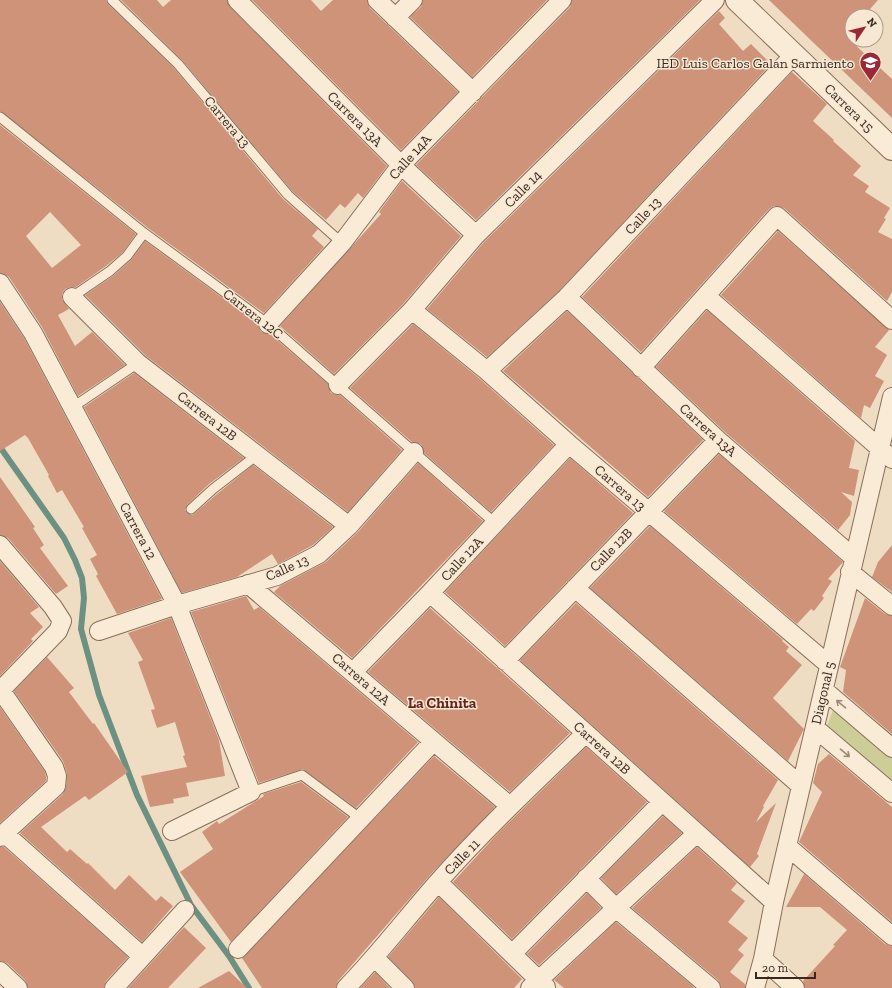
<svg xmlns="http://www.w3.org/2000/svg" width="892" height="988" viewBox="0 0 892 988" font-family="'Zilla Slab',serif">
<style>
.green{fill:#cdce97}
.lines{fill:none;stroke-linecap:round;stroke-linejoin:round}
.stream{stroke:#6c9183;stroke-width:6}
.building{fill:#ce9379;fill-rule:evenodd}
.service-casing{stroke:#8a6e5a;stroke-width:11}
.minor-casing{stroke:#8a6e5a;stroke-width:20}
.tertiary-casing{stroke:#8a6e5a;stroke-width:24}
.service{stroke:#faebd7;stroke-width:9}
.minor{stroke:#faebd7;stroke-width:18}
.tertiary{stroke:#faebd7;stroke-width:22}
.oneway{stroke:#9a8a7a}
.labels{text-anchor:middle;dominant-baseline:central;stroke-width:3;stroke-linejoin:round;paint-order:stroke}
.poi-label{font-size:14px;fill:#3a281e;stroke:#f6e8d3;text-anchor:end}
.street-label{font-size:14px;fill:#3a281e;stroke:#f6e8d3}
.neighbourhood-label{font-size:15px;font-weight:bold;fill:#67241c;stroke:#f6e8d3}
</style>
<rect width="100%" height="100%" fill="#efddc3"/>
<path class="green" d="M833 710 892 758V784L826 728Z"/>
<g class="lines">
<path class="stream" d="M0 447 64 538 75 560 82 578 84 598 81 629 99 695 137 795 191 905 229 956 249 988"/>
</g>
<path class="building" d="M0 0H106L108 4 174 68 283 199 318 229 312 236 324 247 264 313 148 228 0 111Z
M121 0H157L163 7 171 0H227L230 7 387 166 363 198 358 193 345 208 340 204 326 220 292 191 182 60Z
M252 0H311L321 11 333 0H367L370 8 458 92 401 150Z
M423 0H547L472 77 410 17 421 7Z
M572 0H700L476 220 416 165 570 7Z
M769 0H878L864 16H852V42L892 79V118Z
M719 11 725 18 719 24 743 51 751 44 771 64 560 290 487 357 427 309 484 242Z
M792 72 827 104 813 121 834 140 833 141 861 166 853 175 869 186 865 192 890 208 884 218 886 219 878 232 892 239V292L887 301 784 208 774 206 769 209 641 352 582 297Z
M0 125 136 234 123 252 106 266 76 287H70L65 289 62 294V300L69 309 58 315 75 346 92 332 125 365 78 396 42 327 9 277 0 273ZM50 212 81 245 52 268 26 236Z
M402 181 461 236 404 303 334 374 280 326 381 214 379 212Z
M778 231 889 330 875 347 887 355 875 376 884 381 870 408 864 405 861 418 721 295Z
M145 241 258 324 261 332 270 334 328 384 331 393 340 395 402 450 348 512 145 355 85 295 113 276 131 260Z
M0 302 24 338 162 599 117 614 96 576 98 574 90 559 97 555 82 528 84 527 62 490 57 493 48 476 49 475 28 438 25 435 0 451Z
M707 310 855 441 849 468 859 470 854 496 841 492 852 502 850 515 838 530 725 432 656 367Z
M567 311 703 440 648 497 503 371Z
M413 324 480 379 554 445 491 512 424 453 421 444 412 442 350 388Z
M134 373 244 458 209 484 187 505 185 510 187 513 192 515 195 513 217 494 253 465 333 527 313 545 278 564 272 554 237 577 182 593 84 407Z
M719 454 843 562 828 579 832 581 822 596 824 598 814 611 811 609 797 624 664 511Z
M570 458 633 513 505 646 445 592Z
M418 463 483 521 352 658 274 592 280 586 326 562 357 533Z
M0 477 35 527 33 528 44 545 40 548 68 586 56 594 8 538 0 535Z
M650 526 783 640 782 641 789 647 786 651 802 665 773 698 804 729 788 761 590 588Z
M892 545V592L872 577 878 562Z
M0 561 39 607 30 613 43 627 31 639 33 641 0 676Z
M246 596 254 610 259 607 418 742 356 808 303 769 259 783 191 612Z
M865 598 885 614 892 616V734L843 692 846 670 840 667Z
M576 603 778 780 763 806 764 807 756 822 776 803 757 854 759 856 750 867 520 660Z
M430 608 570 733 510 792 368 672Z
M171 618 219 740 225 776 186 783 189 796 173 799 174 803 150 807 141 776 187 767 183 756 185 755 175 722 157 728 151 710 155 709 138 662 143 660 128 633Z
M47 657 74 688 69 692 93 724 94 723 128 772 89 800 85 796 41 827 67 852 70 849 87 864 88 863 115 890 129 875 156 901 161 896 173 906 142 942 20 833 63 794 66 787 67 773 63 761 14 691Z
M0 707 45 772 46 777V781L0 823Z
M586 747 647 802 512 939 453 882 499 832Z
M829 754 892 807V922L799 842 822 792 813 783 818 764Z
M434 756 495 807 430 875 338 981 336 988H262L242 958Z
M301 782 348 817 231 942 180 872 213 849 202 832 217 821 219 824 264 796 263 794Z
M663 816 682 833 616 894 601 878Z
M0 847H4L128 957 106 981 104 988H28L25 980 7 963 0 961Z
M697 847 737 883 731 890 745 901 728 922 748 938 738 950 744 955 730 972 745 984V988H721L718 980 632 908Z
M804 874 885 944 892 946V988H805L803 981 835 946 833 945 847 930 820 907H786Z
M587 893 601 908 539 965 527 954Z
M439 897 522 979 514 988H415L412 981 388 957Z
M616 922 694 987 693 988H564L554 980Z
M184 927 206 948 168 988H128Z
M229 971 247 988H198Z
M375 972 390 988H360Z"/>
<g class="lines">
<defs>
<path id="service" d="M112 0 178 64 288 195 342 243
M0 117 144 233 268 324 496 524
M72 297 110 271 127 256 144 233
M73 407 138 363
M191 509 213 489 257 455
M251 792 302 775 361 819"/>
<path id="minor" d="M237 0 401 165 476 235
M377 0 473 92
M395 18 413 0
M0 283 33 333 177 605 251 792 172 831
M706 296 892 459
M72 297 138 363 349 526
M567 297 718 440 853 557
M412 310 487 371 569 444 829 665
M268 324 342 243 401 165 562 0
M641 368 777 216 892 320
M487 371 567 297 794 55
M338 385 412 310 476 235 715 0
M0 545 53 607 62 621 58 631 0 691
M850 572 892 606
M248 584 510 806
M575 588 801 786
M430 593 774 902
M99 631 177 605 277 576 319 554 349 526 414 452
M505 661 718 440
M353 672 430 593 569 444
M0 689 54 767 57 776 56 786 0 837
M824 690 892 748
M815 728 892 793
M4 833 142 956
M787 846 892 936
M586 878 617 909 711 988
M438 882 546 987
M238 949 433 742
M512 954 662 802
M375 958 405 988
M763 959 795 988
M0 971 18 988
M114 988 185 910
M346 988C379 954 407 917 438 882 484 830 535 782 586 733
M530 988 697 833
M755 988 763 959 774 902 892 397"/>
<path id="tertiary" d="M737 0 892 149"/>
</defs>
<use href="#service" class="service-casing"/>
<use href="#minor" class="minor-casing"/>
<use href="#tertiary" class="tertiary-casing"/>
<use href="#service" class="service"/>
<use href="#minor" class="minor"/>
<use href="#tertiary" class="tertiary"/>
</g>
<defs><path id="oneway-shaft" d="M-6 0H5M1.5-3L5.5 0L1.5 3" fill="none" stroke-width="1.6" stroke-linecap="round" stroke-linejoin="round"/></defs>
<g class="oneway">
<use href="#oneway-shaft" transform="translate(841 704) rotate(-140)"/>
<use href="#oneway-shaft" transform="translate(845 753) rotate(40)"/>
</g>
<defs>
<symbol id="school-pin" viewBox="-11 -11 22 30"><path d="M0 17L-7.5 6A9.5 9.5 0 1 1 7.5 6Z" fill="#9a2836" stroke="#f6e8d3"/><path d="M0-5L7-2L0 1L-7-2ZM-4 1L0 2.5L4 1V4Q0 6-4 4Z" fill="#fff"/></symbol>
</defs>
<g fill-rule="evenodd">
<use href="#school-pin" x="858" y="50" width="25" height="34"/>
</g>
<g class="labels">
<g class="poi-label">
<text x="854" y="63">IED Luis Carlos Galan Sarmiento</text>
</g>
<g class="street-label">
<text transform="translate(849 108) rotate(44)">Carrera 15</text>
<text transform="translate(355 119) rotate(45)">Carrera 13A</text>
<text transform="translate(227 122) rotate(50)">Carrera 13</text>
<text transform="translate(410 157) rotate(-48)">Calle 14A</text>
<text transform="translate(523 189) rotate(-45)">Calle 14</text>
<text transform="translate(643 216) rotate(-47)">Calle 13</text>
<text transform="translate(253 314) rotate(38)">Carrera 12C</text>
<text transform="translate(207 416) rotate(38)">Carrera 12B</text>
<text transform="translate(708 430) rotate(42)">Carrera 13A</text>
<text transform="translate(620 488) rotate(41)">Carrera 13</text>
<text transform="translate(138 531) rotate(62)">Carrera 12</text>
<text transform="translate(611 550) rotate(-46)">Calle 12B</text>
<text transform="translate(462 559) rotate(-47)">Calle 12A</text>
<text transform="translate(287 568) rotate(-24)">Calle 13</text>
<text transform="translate(361 679) rotate(41)">Carrera 12A</text>
<text transform="translate(823 693) rotate(-77)">Diagonal 5</text>
<text transform="translate(602 748) rotate(42)">Carrera 12B</text>
<text transform="translate(462 857) rotate(-46)">Calle 11</text>
</g>
<g class="neighbourhood-label">
<text x="442" y="703">La Chinita</text>
</g>
</g>
<g transform="translate(864 28) rotate(55)"><circle r="19" fill="#f6e8d3" stroke="#ab9b8b"/>
<path d="M0-3L7 15L0 10L-7 15Z" fill="#9a2836"/>
<text y="-6" font-size="11" font-weight="bold" text-anchor="middle" fill="#3a281e">N</text>
</g>
<path d="M756 972v6h59v-6" fill="none" stroke="#3a281e" stroke-width="2"/>
<text x="762" y="972" font-size="12" fill="#3a281e" stroke="#f6e8d3" stroke-width="3" paint-order="stroke">20 m</text>
</svg>
